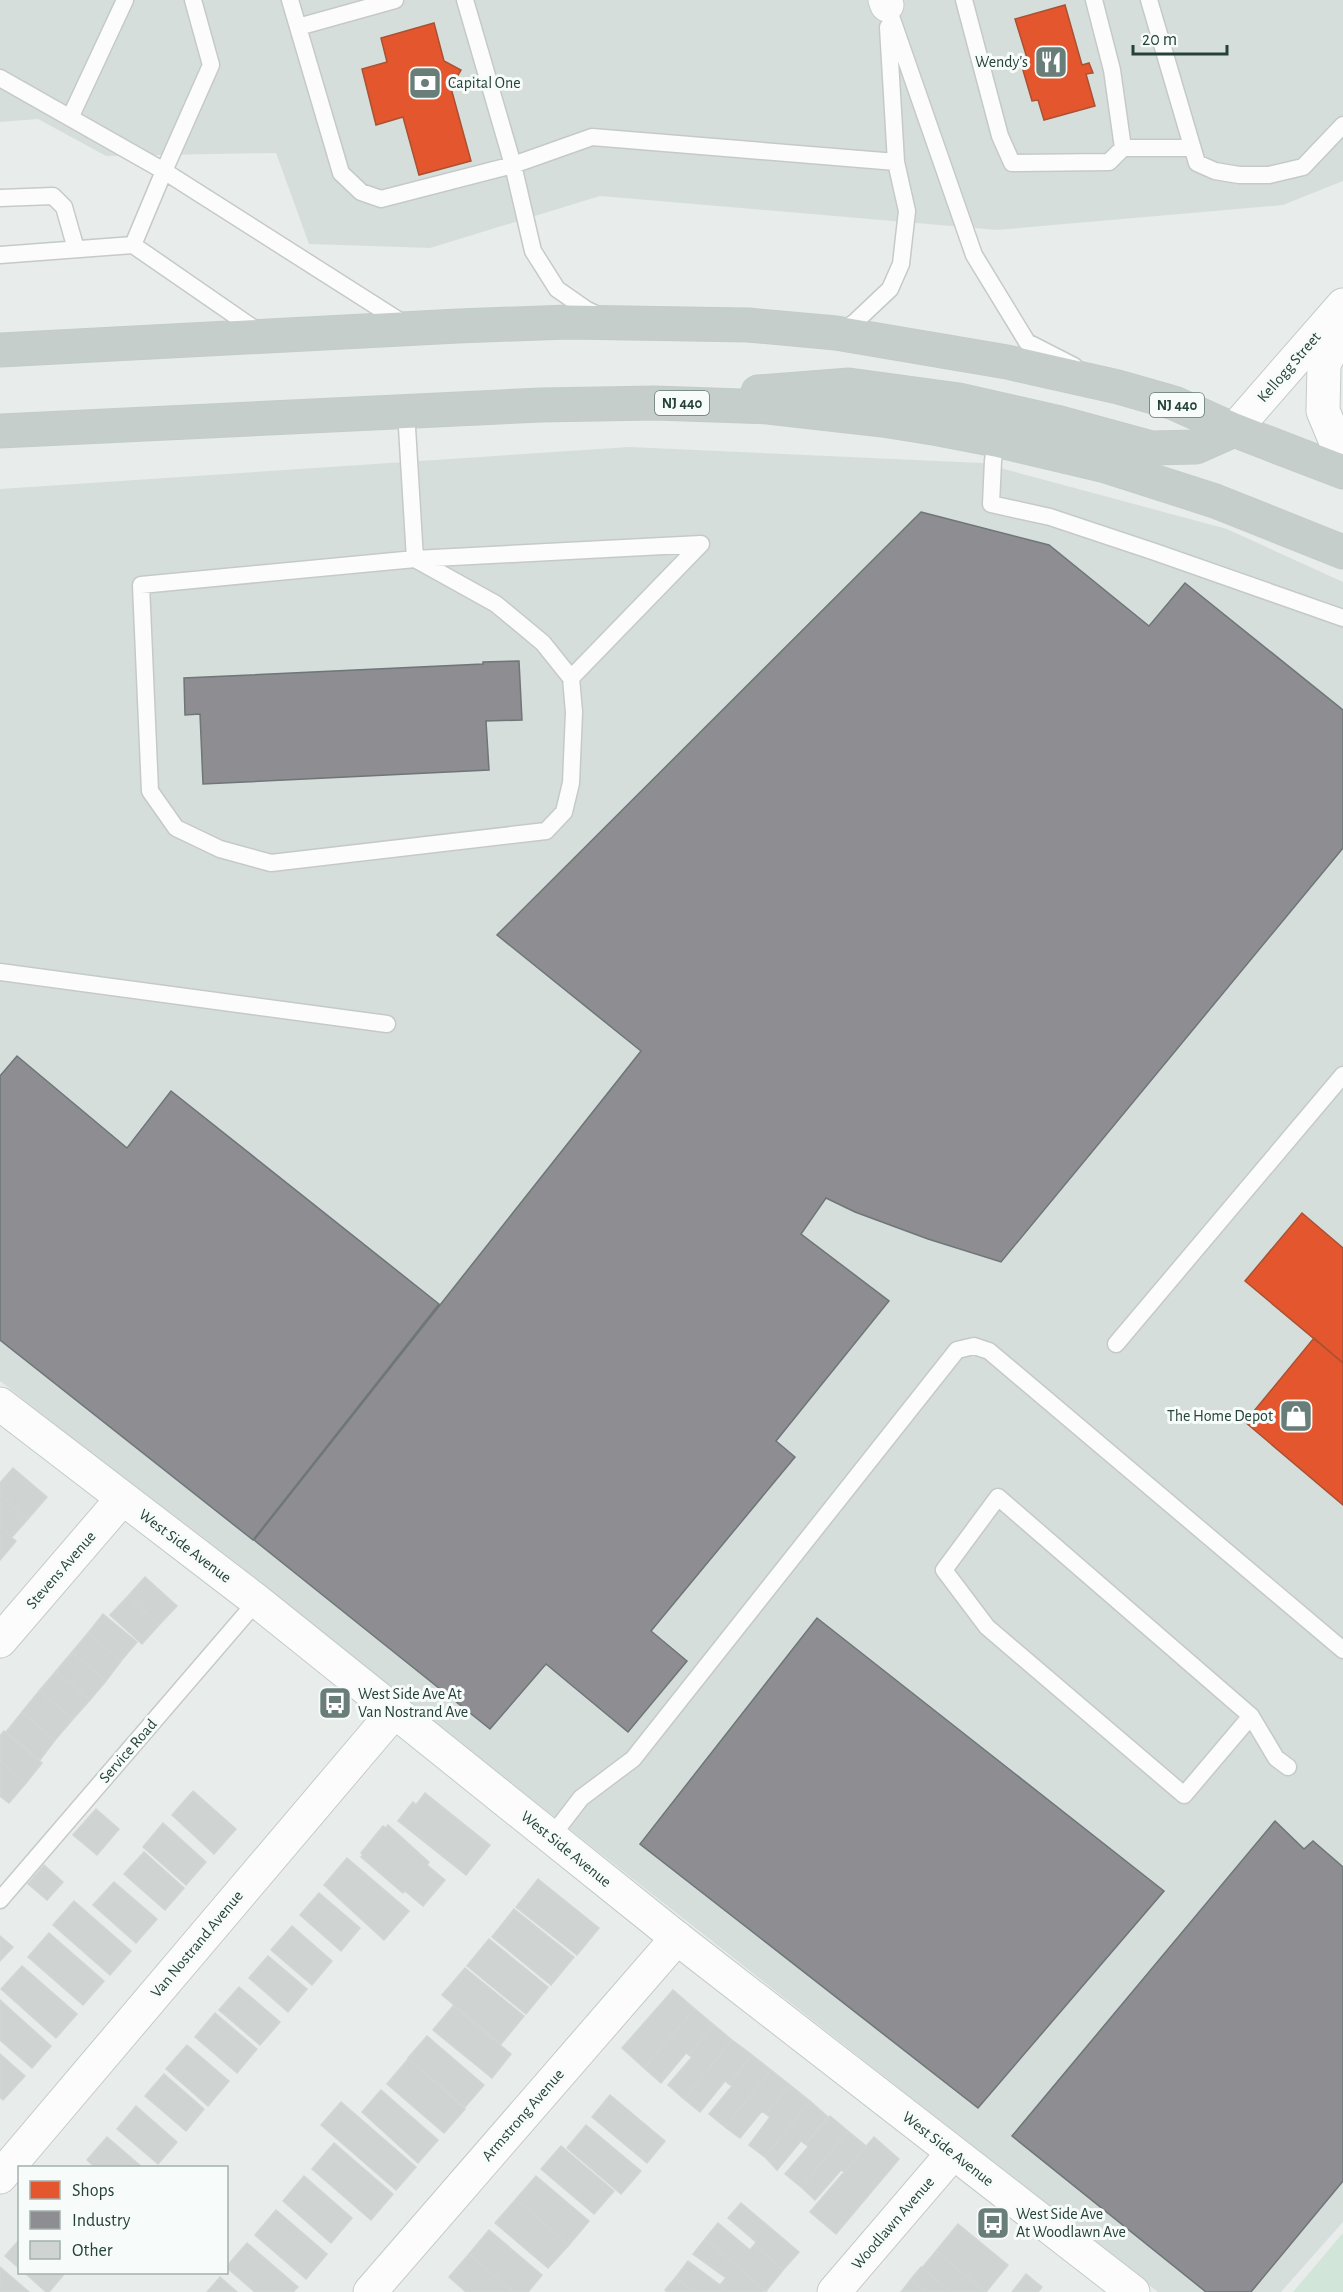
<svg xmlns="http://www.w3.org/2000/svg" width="1343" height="2292" viewBox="0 0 1343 2292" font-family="'Alegreya Sans',sans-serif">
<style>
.built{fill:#d6dedb}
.green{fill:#d1e6d8}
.shops{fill:#e4572e;stroke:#aa5132;stroke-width:1.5}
.industry{fill:#8d8d92;stroke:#6e7678;stroke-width:1.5}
.building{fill:#cfd4d2;stroke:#d1d6d4;stroke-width:1.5}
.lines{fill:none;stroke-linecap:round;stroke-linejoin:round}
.service-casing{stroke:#c5cac8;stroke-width:19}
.minor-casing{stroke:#c5cac8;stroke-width:35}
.tertiary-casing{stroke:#c5cac8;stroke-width:35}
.secondary-casing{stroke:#c3cbc8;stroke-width:35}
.trunk-casing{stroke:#c3ccc9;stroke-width:35}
.service{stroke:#fcfcfc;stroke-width:16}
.minor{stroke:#fcfcfc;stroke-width:33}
.tertiary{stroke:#fcfcfc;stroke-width:33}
.secondary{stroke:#fcfcfc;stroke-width:33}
.trunk{stroke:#c6cecc;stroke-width:33}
.labels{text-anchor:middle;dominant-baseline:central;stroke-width:6;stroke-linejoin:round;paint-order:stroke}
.shield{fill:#f7fbf9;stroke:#637a73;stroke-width:1.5}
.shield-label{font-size:15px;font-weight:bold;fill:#24423a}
.poi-label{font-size:16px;fill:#24423a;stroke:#f7fbf9;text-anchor:start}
.street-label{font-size:16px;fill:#24423a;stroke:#f7fbf9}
</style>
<rect width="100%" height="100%" fill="#e8edeb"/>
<path class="built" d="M0 0H1343V181L1283 205 997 230 600 196 430 248 309 244 276 153 106 156 38 119 0 122Z
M629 447 982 463 1227 529 1343 582V2222L1281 2292H1158L0 1381V489Z"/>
<path class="green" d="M1343 2233V2292H1293Z"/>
<path class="shops" d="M1065 5 1082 65 1089 63 1093 73 1086 74 1095 106 1044 120 1038 100 1032 101 1020 60 1027 58 1015 19Z
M434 23 444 61 461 70 451 88 471 161 419 175 403 117 376 125 362 69 387 62 381 38Z
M1302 1213 1343 1248V1363L1245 1281Z
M1314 1338 1343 1363V1505L1245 1422Z"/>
<path class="industry" d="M921 512 1049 545 1149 626 1185 583 1343 710V848L1001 1262 928 1239 855 1212 826 1198 801 1234 889 1301 776 1441 795 1457 651 1631 687 1661 628 1732 546 1664 490 1729 254 1540 641 1051 497 935Z
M519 661 522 720 486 721 489 770 203 784 200 714 185 715 184 678 483 664V662Z
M17 1056 127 1148 171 1091 439 1304 253 1540 0 1340V1076Z
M817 1618 1164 1891 978 2108 640 1844Z
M1275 1821 1304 1849 1313 1841 1343 1867V2181L1251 2292H1206L1012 2136Z"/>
<path class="building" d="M13 1468 47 1497 28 1519 0 1495V1483Z
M0 1495 28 1519 12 1537 0 1527Z
M0 1527 16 1541 0 1560Z
M145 1577 177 1606 159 1625 128 1596Z
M128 1596 159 1625 142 1644 110 1615Z
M103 1614 137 1642 121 1661 88 1633Z
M88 1633 121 1661 106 1681 72 1652Z
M72 1652 106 1681 90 1700 56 1671Z
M56 1671 90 1700 73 1719 39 1691Z
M39 1691 73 1719 55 1740 22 1712Z
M22 1712 55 1740 40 1760 6 1732Z
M4 1731 42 1763 26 1783 0 1761V1736Z
M0 1761 26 1783 9 1803 0 1796Z
M193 1791 236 1829 214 1854 172 1815Z
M425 1793 490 1845 466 1875 398 1821 413 1802 416 1805Z
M96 1809 119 1829 97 1855 73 1835Z
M163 1823 206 1862 186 1885 143 1847Z
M388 1825 429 1862 427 1865 445 1880 423 1906 405 1891 403 1893 361 1857 363 1855 361 1853 383 1826 386 1828Z
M144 1852 184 1888 165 1910 124 1874Z
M347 1858 409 1911 384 1940 324 1885Z
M44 1865 63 1882 47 1900 28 1884Z
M538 1879 599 1928 577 1955 516 1907Z
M114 1882 157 1919 136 1943 93 1905Z
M319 1893 360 1928 341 1951 300 1915Z
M74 1901 131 1951 110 1975 53 1925Z
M514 1909 574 1957 551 1985 492 1937Z
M292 1926 332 1961 312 1985 271 1950Z
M49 1933 104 1981 83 2005 28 1957Z
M0 1936 13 1947 0 1961Z
M489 1939 548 1987 526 2014 467 1966Z
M268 1956 307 1989 288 2012 249 1978Z
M22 1966 77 2014 56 2038 1 1989Z
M465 1968 524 2016 501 2044 442 1995Z
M239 1987 280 2022 260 2045 219 2010Z
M673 1990 695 2009 644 2068 622 2048Z
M0 2000 51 2046 32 2068 0 2040Z
M453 2006 511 2054 492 2078 433 2030Z
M695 2009 714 2025 689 2055 686 2053 661 2083 644 2068Z
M215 2013 257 2049 237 2073 195 2037Z
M714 2025 732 2040 684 2099 668 2085 692 2057 689 2055Z
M427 2036 484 2085 465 2107 408 2058Z
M732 2040 752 2055 729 2084 725 2081 700 2112 684 2099Z
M187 2045 229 2081 208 2106 166 2069Z
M0 2054 25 2076 3 2100 0 2097Z
M752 2055 771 2070 725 2127 709 2114 732 2086 729 2084Z
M408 2059 465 2109 444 2133 387 2084Z
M771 2070 790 2085 766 2114 762 2111 740 2138 725 2127Z
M164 2074 204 2109 186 2131 145 2096Z
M790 2085 810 2101 765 2157 749 2145 770 2117 766 2114Z
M381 2090 438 2140 418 2163 362 2112Z
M610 2095 665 2141 647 2163 592 2117Z
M810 2101 828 2117 805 2144 801 2141 777 2170 765 2157Z
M341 2102 416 2167 396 2190 321 2125Z
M136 2106 177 2142 158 2164 117 2129Z
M830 2116 848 2131 801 2187 785 2174 808 2147 806 2144Z
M586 2125 641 2171 621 2194 567 2148Z
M848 2131 866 2146 844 2172 841 2170 815 2200 801 2187Z
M107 2137 143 2168H96L87 2160Z
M874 2137 899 2159 836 2234 810 2212Z
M334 2143 393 2194 371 2220 312 2169Z
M561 2146 614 2191 594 2214 541 2169Z
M304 2176 352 2218 331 2243 283 2201Z
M536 2176 589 2221 569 2245 516 2199Z
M516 2199 569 2245 548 2268 495 2223Z
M741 2203 799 2252 783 2270 754 2245 756 2242 728 2218Z
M276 2210 327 2254 306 2279 255 2235Z
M990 2214 1004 2225 999 2231 985 2220Z
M718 2223 750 2250 754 2245 783 2270 766 2291 705 2239Z
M958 2224 1008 2265 986 2292 936 2251Z
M489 2230 542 2275 528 2292H514L469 2254Z
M20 2239V2269L5 2256Z
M705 2239 766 2291 727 2292 720 2285 726 2278 693 2254Z
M247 2243 298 2287 293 2292H255L226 2267Z
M936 2251 986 2292H951L922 2268Z
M469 2254 514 2292H466L449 2277Z
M688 2261 720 2285 727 2292H693L676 2277Z
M0 2267 29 2292H0Z
M921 2267 922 2268 951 2292H927L911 2279Z
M24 2272H66L49 2292H46Z
M1026 2274 1042 2287 1038 2292H1012Z
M220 2277 237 2292H207Z
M676 2277 693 2292H667L665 2290Z
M911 2279 927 2292H901Z"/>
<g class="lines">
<defs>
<path id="service" d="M290 0 341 173 361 192 381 199 513 165 592 137 896 162
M465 0 513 165 533 251 557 289 587 310 600 316
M964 0 1000 136 1012 163 1109 162 1123 148H1192
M1094 0 1112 70 1123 148
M1149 0 1197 163 1215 171 1239 175H1269L1303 167 1343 125
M887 5 974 255 1027 342 1074 366
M298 27 395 0
M0 78 164 171 211 65 193 0
M70 118 125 0
M0 198 53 196 64 207 76 249
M133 245 259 332
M0 255 133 245 164 171 406 325
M838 332 854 323 890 289 901 264 907 211 896 162 888 27
M406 411 415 559 496 604 543 643 571 678 574 712 571 783 564 812 546 831 271 863 220 849 176 828 150 791 141 585 415 559 701 544
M996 440 993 461 991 504 1050 517 1155 552 1343 618
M571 678 701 544
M0 972 387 1024
M1116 1344 1343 1075
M1251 1716 1184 1795 987 1627 944 1570 998 1497 1251 1716 1276 1758 1288 1767
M551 1837 581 1798 633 1759 957 1350 974 1346 989 1351 1343 1650
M0 1900 257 1601"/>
<path id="minor" d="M885 0 887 5
M1343 328 1324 364 1323 411 1343 459
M0 1641 122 1499
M0 2177 394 1712
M370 2292 677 1938"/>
<path id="tertiary" d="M1234 430 1343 305
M834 2292 953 2153"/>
<path id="secondary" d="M0 1404 257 1601 677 1938 1133 2292"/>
<path id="trunk" d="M0 350 458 326 568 322 748 325 836 333 1007 362 1118 387 1174 403 1234 430 1343 472
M758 392 849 385 959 400 1056 422 1151 448 1196 447 1234 430
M0 431 541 405 655 403 768 407 883 420 939 429 996 440 1106 466 1215 501 1343 552"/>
</defs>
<use href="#service" class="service-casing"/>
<use href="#minor" class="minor-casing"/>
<use href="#tertiary" class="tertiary-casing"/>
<use href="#secondary" class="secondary-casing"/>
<use href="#trunk" class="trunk-casing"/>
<use href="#service" class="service"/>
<use href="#minor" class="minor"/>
<use href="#tertiary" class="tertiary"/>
<use href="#secondary" class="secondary"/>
<use href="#trunk" class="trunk"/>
</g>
<defs>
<symbol id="restaurant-square" viewBox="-11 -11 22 22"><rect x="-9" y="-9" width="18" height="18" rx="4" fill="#697e78" stroke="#f7fbf9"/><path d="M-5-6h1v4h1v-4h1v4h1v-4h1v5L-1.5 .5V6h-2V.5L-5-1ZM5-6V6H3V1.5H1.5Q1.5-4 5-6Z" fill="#fff"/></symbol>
<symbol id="bank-square" viewBox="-11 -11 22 22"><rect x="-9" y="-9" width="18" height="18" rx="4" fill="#697e78" stroke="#f7fbf9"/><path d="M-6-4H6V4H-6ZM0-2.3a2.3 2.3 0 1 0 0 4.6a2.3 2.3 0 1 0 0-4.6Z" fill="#fff"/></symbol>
<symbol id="shop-square" viewBox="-11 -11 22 22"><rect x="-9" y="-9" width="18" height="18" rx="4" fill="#697e78" stroke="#f7fbf9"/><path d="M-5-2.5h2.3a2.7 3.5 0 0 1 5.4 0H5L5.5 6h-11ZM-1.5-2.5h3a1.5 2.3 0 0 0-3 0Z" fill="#fff"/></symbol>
<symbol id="bus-square" viewBox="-11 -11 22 22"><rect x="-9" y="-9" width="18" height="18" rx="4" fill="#697e78" stroke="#f7fbf9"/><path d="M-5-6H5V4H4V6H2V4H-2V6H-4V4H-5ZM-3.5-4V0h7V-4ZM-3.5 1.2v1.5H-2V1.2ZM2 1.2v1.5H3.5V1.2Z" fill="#fff"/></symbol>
</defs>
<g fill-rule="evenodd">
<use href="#restaurant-square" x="1032" y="43" width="38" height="38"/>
<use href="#bank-square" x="406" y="64" width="38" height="38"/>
<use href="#shop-square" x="1277" y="1397" width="38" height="38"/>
<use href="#bus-square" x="316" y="1684" width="38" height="38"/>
<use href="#bus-square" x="974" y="2204" width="38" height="38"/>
</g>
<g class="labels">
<g class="shield">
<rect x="655" y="391" width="54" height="24" rx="4.5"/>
<rect x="1150" y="393" width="54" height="24" rx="4.5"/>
</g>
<g class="shield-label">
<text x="682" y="403">NJ 440</text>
<text x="1177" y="405">NJ 440</text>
</g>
<g class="poi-label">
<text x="1028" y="62" text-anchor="end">Wendy's</text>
<text x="448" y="83">Capital One</text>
<text x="1273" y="1416" text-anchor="end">The Home Depot</text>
<text x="358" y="1694">West Side Ave At<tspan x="358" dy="18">Van Nostrand Ave</tspan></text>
<text x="1016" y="2214">West Side Ave<tspan x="1016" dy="18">At Woodlawn Ave</tspan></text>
</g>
<g class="street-label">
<text transform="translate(1289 367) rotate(-49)">Kellogg Street</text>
<text transform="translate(185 1546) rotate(37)">West Side Avenue</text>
<text transform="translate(61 1570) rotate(-49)">Stevens Avenue</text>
<text transform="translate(128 1751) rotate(-49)">Service Road</text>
<text transform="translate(566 1849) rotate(39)">West Side Avenue</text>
<text transform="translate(197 1944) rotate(-50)">Van Nostrand Avenue</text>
<text transform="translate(523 2115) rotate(-49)">Armstrong Avenue</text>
<text transform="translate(948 2149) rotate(38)">West Side Avenue</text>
<text transform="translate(893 2223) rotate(-49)">Woodlawn Avenue</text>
</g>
</g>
<rect x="18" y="2166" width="210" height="108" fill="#f7fbf9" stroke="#a3b1ad" stroke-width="1.5"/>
<rect x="30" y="2181" width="30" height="18" fill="#e4572e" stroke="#a3b1ad" stroke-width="1.5"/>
<text x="72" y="2196" font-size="18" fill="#24423a">Shops</text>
<rect x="30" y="2211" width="30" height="18" fill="#8d8d92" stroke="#a3b1ad" stroke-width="1.5"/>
<text x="72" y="2226" font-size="18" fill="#24423a">Industry</text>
<rect x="30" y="2241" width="30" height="18" fill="#cfd4d2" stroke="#a3b1ad" stroke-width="1.5"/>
<text x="72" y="2256" font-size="18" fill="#24423a">Other</text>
<path d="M1133 45v9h94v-9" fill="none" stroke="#24423a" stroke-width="3"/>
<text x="1142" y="45" font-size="18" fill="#24423a" stroke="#f7fbf9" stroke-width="4.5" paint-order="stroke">20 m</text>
</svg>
